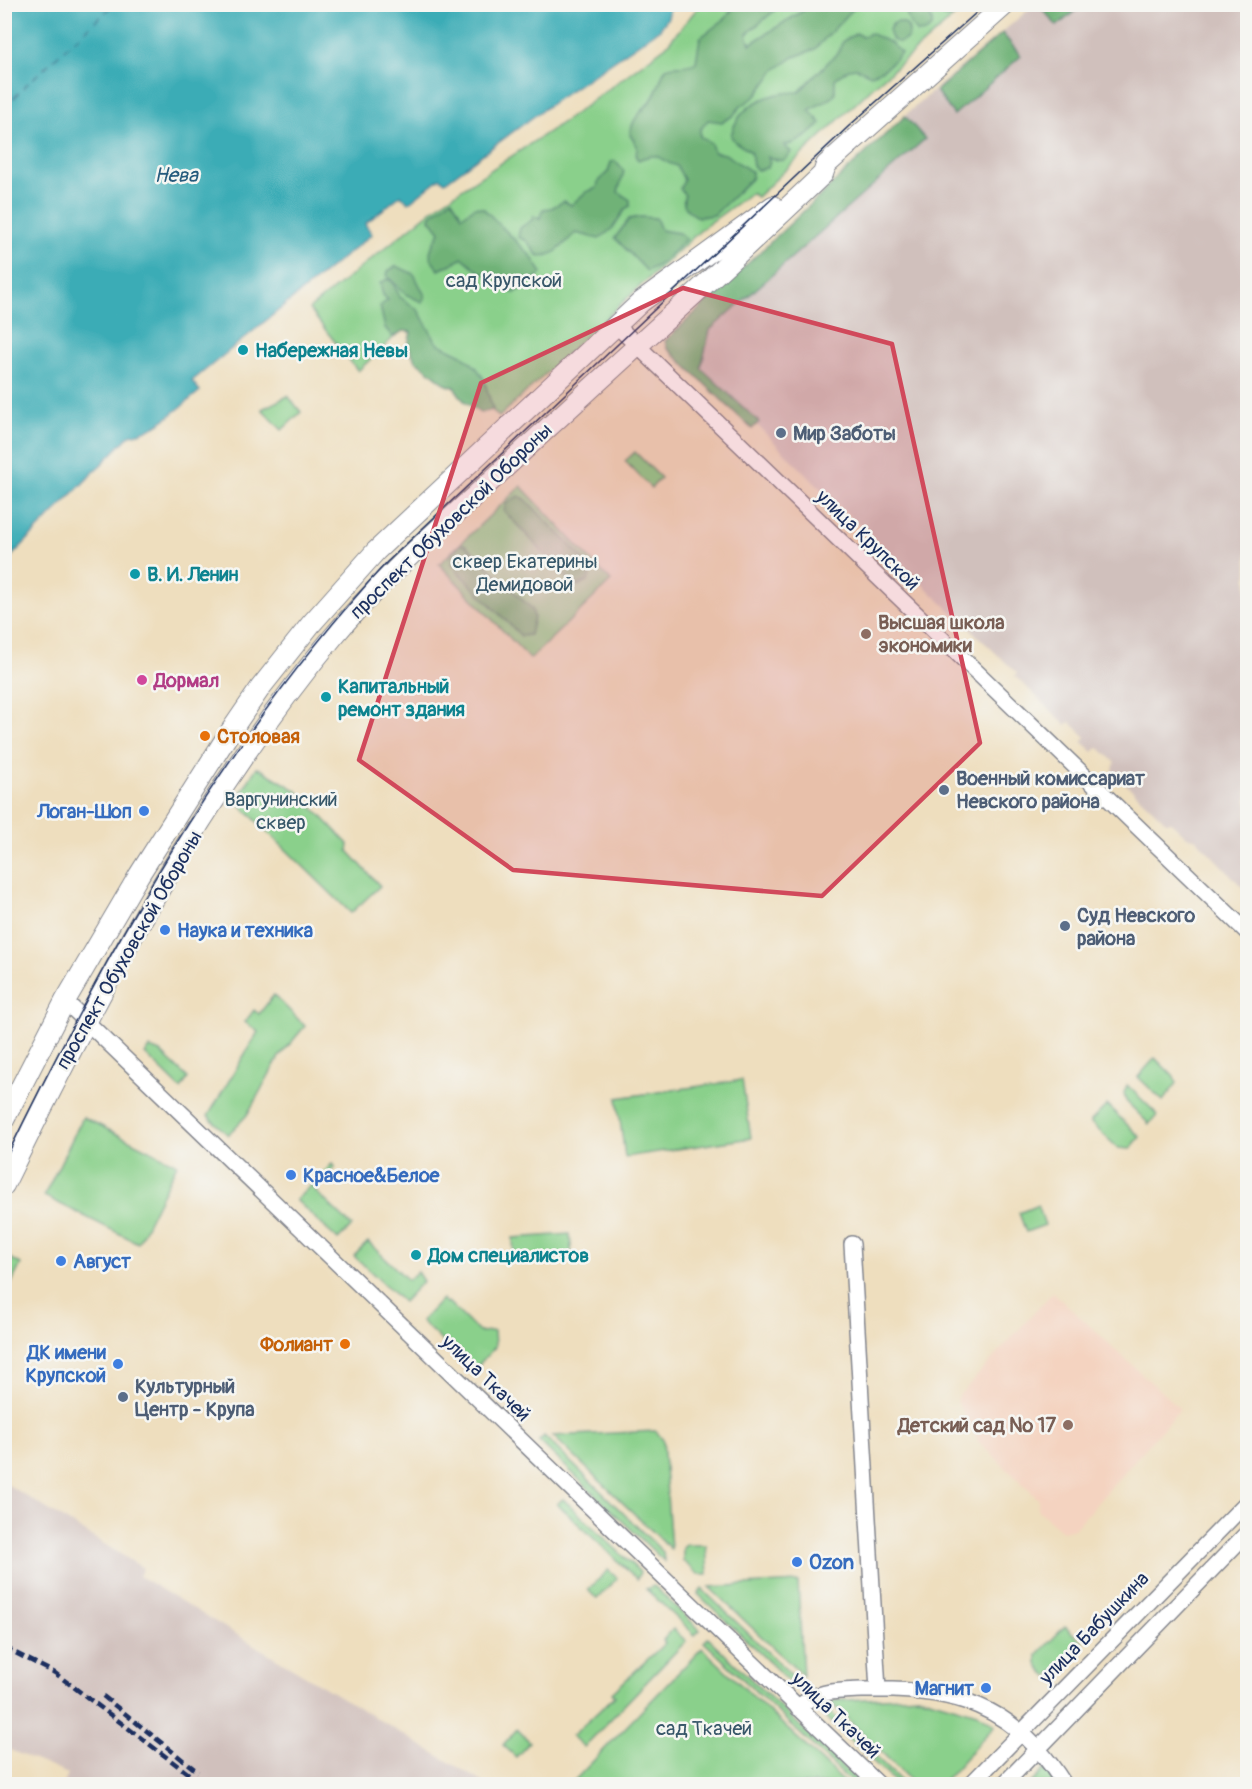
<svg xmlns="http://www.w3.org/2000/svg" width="1252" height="1789" viewBox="0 0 1252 1789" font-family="Pangolin,sans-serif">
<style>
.built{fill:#f4d3c0}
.industrial{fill:#d0c0bc}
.green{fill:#8ad08b;stroke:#528074;stroke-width:1.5}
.forest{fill:#6fb277;stroke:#45706a;stroke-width:1.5}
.water{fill:#3bacb6;stroke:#2b6e8a;stroke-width:1.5}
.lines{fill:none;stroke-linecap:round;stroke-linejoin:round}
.ferry{stroke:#265b7d;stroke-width:1.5;stroke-dasharray:8 6;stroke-linecap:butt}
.minor-casing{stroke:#84868e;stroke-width:18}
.major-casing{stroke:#84868e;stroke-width:22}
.minor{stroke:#fff;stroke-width:15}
.major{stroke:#fff;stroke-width:20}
.tram{stroke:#1b2f5e;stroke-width:1.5}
.rail{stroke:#1b2f5e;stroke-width:4.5;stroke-dasharray:9 4.5;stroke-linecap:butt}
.marked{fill:#d1495b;fill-opacity:0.2;stroke:#d1495b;stroke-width:4.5;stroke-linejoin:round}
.culture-dot{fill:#0f9aa8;stroke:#f6f6f2;stroke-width:2}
.service-dot{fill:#5c6f8a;stroke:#f6f6f2;stroke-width:2}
.education-dot{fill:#8d6e63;stroke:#f6f6f2;stroke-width:2}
.hotel-dot{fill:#d1479c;stroke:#f6f6f2;stroke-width:2}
.food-dot{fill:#e8710a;stroke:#f6f6f2;stroke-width:2}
.shop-dot{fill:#3f7fe0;stroke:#f6f6f2;stroke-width:2}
.labels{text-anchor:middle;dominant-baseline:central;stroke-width:5;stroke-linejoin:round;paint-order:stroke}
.park-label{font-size:20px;fill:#375769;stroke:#f6f6f2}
.culture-label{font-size:20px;font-weight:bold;fill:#0d838f;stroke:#f6f6f2;text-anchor:start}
.service-label{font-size:20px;font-weight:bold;fill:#4e5e75;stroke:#f6f6f2;text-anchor:start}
.street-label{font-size:20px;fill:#1b2f5e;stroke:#f6f6f2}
.education-label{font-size:20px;font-weight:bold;fill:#785e54;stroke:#f6f6f2;text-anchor:start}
.hotel-label{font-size:20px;font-weight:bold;fill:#b23c85;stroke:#f6f6f2;text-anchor:start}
.food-label{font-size:20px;font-weight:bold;fill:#c56008;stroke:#f6f6f2;text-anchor:start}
.shop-label{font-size:20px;font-weight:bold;fill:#366cbe;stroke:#f6f6f2;text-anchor:start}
.water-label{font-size:21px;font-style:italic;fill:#265b7d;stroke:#f6f6f2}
</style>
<rect width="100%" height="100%" fill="#f6f6f2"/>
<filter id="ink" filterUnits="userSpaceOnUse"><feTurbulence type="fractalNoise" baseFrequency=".0167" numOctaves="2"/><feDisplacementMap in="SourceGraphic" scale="12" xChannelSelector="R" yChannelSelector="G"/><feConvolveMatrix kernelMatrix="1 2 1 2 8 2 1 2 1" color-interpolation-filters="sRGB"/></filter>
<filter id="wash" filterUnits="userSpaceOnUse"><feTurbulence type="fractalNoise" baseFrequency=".008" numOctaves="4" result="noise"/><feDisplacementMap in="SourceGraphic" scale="24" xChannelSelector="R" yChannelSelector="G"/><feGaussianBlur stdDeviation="1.35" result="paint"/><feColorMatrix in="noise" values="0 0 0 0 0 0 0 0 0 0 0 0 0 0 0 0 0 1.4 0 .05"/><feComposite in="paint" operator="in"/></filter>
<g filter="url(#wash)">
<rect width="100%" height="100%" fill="#eedebe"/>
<path class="built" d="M1053 1292 1180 1409 1075 1528 1062 1531 1038 1510V1499L978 1441 956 1399Z"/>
<path class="industrial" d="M1034 5H1247V892L1195 838 1187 837 1171 822H1166L1112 771 1115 763 1105 753 1098 747 1093 752 1082 742 1086 737 1070 722 1066 725 1015 676 1017 673 830 498 756 424 758 421 701 367 710 330 894 165 905 115Z
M5 1483 143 1568 139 1576 486 1784H64L68 1774 5 1748Z"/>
<path class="green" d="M700 5H968L873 87 757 197 751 193 703 228 499 417 408 324 358 371 309 309 441 203 572 116 666 46Z
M288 396 301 412 282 430 262 409Z
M635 452 661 478 651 488 625 461Z
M521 486 611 581 530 659 439 564Z
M257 767 296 790 349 845 348 851 380 886 351 913 236 801Z
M274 995 305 1026 279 1057 247 1115 228 1135 208 1116 258 1032 245 1022 254 1010 259 1014Z
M150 1048 160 1052 188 1078 181 1089 145 1054Z
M1155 1058 1173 1076 1177 1083 1163 1101 1138 1077Z
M742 1080 751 1138 625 1157 617 1098Z
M1127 1085 1158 1115 1149 1124 1126 1101 1124 1093Z
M1107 1105 1140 1137 1130 1149 1118 1148 1090 1122Z
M83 1117 177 1164 138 1243 44 1196Z
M332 1164 335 1167 313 1189 352 1226 338 1240 296 1200Z
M1038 1205 1045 1225 1026 1232 1019 1213Z
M570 1234 572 1258 514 1262 513 1238Z
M368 1242 408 1280 417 1272 423 1281 403 1302 354 1256Z
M5 1255 21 1264 5 1296Z
M442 1299 446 1303 448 1302 479 1332 494 1331 495 1347 473 1371 421 1321Z
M656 1431 663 1440 671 1549 553 1436Z
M544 1436 663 1552 664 1561 539 1441Z
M563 1499 640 1572 637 1579 557 1504Z
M686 1545H706L708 1574H698L683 1561V1548Z
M608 1570 617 1578 597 1599 588 1590Z
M798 1582 803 1676 709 1587Z
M654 1586 700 1630 695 1635 646 1589Z
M702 1589 800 1683 792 1684 698 1594Z
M1065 1626 1083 1643 1048 1677 1037 1664V1655Z
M673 1629 686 1641 584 1747 572 1736 615 1696 612 1693 665 1643 663 1640Z
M708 1638 861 1784H853L704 1642Z
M702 1648 846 1784H571Z
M919 1696 977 1713 995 1725 942 1784H914L829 1701Z
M824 1706 904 1784H897L823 1714Z
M517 1729 530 1742 516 1757 503 1745Z
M1045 1769 1055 1784H1030Z"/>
<path class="forest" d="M916 4C924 7 934 17 932 26L926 32 918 33 910 24 906 12Z
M735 5H776L775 10 747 34 750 44 812 5H857L815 49 794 57 775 70 756 96 740 107 733 116 722 122 708 120 700 130V136L711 144 714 152 725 154 752 172V178L714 215 698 217C689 212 680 206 685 195L680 189 684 180 677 166C657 161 662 150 638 160L636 157 637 146 630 135C632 117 642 112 652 99 659 89 660 77 666 68 676 64 688 68 696 62L700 38 726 18Z
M929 5H963L952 17H945Z
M1039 5H1082L1057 26Z
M889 32a10 10 0 1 1 20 0a10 10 0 1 1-20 0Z
M857 33 862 37 870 33 891 43 901 53 886 68 871 75 856 68 849 69 835 79V94L830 99 809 110 821 123C813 133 796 145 784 145L791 152C784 165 778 160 768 157L770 163 767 168 757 170 753 166 751 152 735 142 731 136C738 104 770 92 799 92L839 51 843 41Z
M1002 33 1021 56 954 115 936 91Z
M905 116 925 139 710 330 701 368 759 422 752 429 667 348 665 341Z
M615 161 624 171 618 192 630 200V206L625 209 613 228 599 239 576 233C565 241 555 260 537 255L527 241 518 237 520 228 532 220 533 216 540 218 543 209 551 208 564 201 571 205 586 192 597 188 598 182 608 172 611 162Z
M452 199 462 216 475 207 483 208 531 256 542 273 515 293C504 290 496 286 495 274H482L463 258 439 270C423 253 432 247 440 232L430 219 431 215Z
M640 217 656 218 661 230 679 233 686 239 662 263 647 271 615 238 629 219Z
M396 266 414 274 425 296 422 302 405 294 387 276 388 271Z
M387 279 392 281 400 297 418 310 437 343 462 355 476 367 484 379 493 410 480 413 464 401 454 387 447 385 415 360 408 345 411 332 403 331 393 337 385 328 380 306 388 300 383 295 380 283Z
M518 496 525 499 592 568 588 581 578 586 571 582 504 511 506 504Z
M461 544 466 545 532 609 534 617 530 635 521 636 458 572 451 562 450 555Z"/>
<path class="water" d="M5 4H669L670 7 668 18 660 29 552 103 445 182 440 178 408 203 401 195 365 224 372 234 192 381 200 391C179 408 158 430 130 435L5 563Z"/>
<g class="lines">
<path class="ferry" d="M4 109 25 86 114 4"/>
</g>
</g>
<g filter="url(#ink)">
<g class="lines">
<defs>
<path id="minor" d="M616 325 1248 933
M65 1001 878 1784
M852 1244 878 1690
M798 1708C815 1690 838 1691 862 1690 953 1687 1014 1704 1064 1784
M971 1784 1248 1501
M1004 1784 1248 1532"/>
<path id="major" d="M4 1120 65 1001 139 875 226 738 261 687 311 624 376 551 641 302 773 206
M4 1185C96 997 199 798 333 637 381 579 438 530 493 479 602 376 715 278 823 174L826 165 1006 4"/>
</defs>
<use href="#minor" class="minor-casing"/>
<use href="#major" class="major-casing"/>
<use href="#minor" class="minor"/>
<use href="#major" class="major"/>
<path class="tram" d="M4 1162C108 948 225 737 387 562L849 126 986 4"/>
<path class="rail" d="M4 1647 55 1673 202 1784
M103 1696 198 1772"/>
</g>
</g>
<path class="marked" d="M683 288 892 344 980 743 822 896 513 870 359 760 481 383Z"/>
<g class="culture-dot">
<circle cx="243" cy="350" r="6"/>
<circle cx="135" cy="574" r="6"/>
<circle cx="326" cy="697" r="6"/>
<circle cx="416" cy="1255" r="6"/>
</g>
<g class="service-dot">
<circle cx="781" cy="433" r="6"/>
<circle cx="944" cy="790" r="6"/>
<circle cx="1065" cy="926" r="6"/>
<circle cx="123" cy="1397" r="6"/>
</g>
<g class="education-dot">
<circle cx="866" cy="634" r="6"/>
<circle cx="1068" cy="1425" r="6"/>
</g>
<circle class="hotel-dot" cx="142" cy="680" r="6"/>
<g class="food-dot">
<circle cx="205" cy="736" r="6"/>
<circle cx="345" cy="1344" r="6"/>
</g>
<g class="shop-dot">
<circle cx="144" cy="811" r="6"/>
<circle cx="165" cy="930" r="6"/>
<circle cx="291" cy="1175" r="6"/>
<circle cx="61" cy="1261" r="6"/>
<circle cx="118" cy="1364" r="6"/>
<circle cx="797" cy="1562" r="6"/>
<circle cx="986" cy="1688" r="6"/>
</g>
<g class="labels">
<g class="park-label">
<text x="504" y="280">сад Крупской</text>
<text x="525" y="561">сквер Екатерины<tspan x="525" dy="23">Демидовой</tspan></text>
<text x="281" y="799">Варгунинский<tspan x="281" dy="23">сквер</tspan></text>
<text x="704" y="1728">сад Ткачей</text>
</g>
<g class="culture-label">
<text x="255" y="350">Набережная Невы</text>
<text x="147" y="574">В. И. Ленин</text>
<text x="338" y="686">Капитальный<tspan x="338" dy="23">ремонт здания</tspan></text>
<text x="428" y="1255">Дом специалистов</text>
</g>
<g class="service-label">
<text x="793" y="433">Мир Заботы</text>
<text x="956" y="778">Военный комиссариат<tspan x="956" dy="23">Невского района</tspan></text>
<text x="1077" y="915">Суд Невского<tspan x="1077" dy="23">района</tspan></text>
<text x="135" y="1386">Культурный<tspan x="135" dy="23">Центр - Крупа</tspan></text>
</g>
<g class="street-label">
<text transform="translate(451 521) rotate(-44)">проспект Обуховской Обороны</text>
<text transform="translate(868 540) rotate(44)">улица Крупской</text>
<text transform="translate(129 950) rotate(-60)">проспект Обуховской Обороны</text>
<text transform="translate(486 1378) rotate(44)">улица Ткачей</text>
<text transform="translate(1094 1628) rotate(-46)">улица Бабушкина</text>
<text transform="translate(836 1715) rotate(44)">улица Ткачей</text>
</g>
<g class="education-label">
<text x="878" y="622">Высшая школа<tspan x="878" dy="23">экономики</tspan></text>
<text x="1056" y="1425" text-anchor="end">Детский сад № 17</text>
</g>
<g class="hotel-label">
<text x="154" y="680">Дормал</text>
</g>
<g class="food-label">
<text x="217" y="736">Столовая</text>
<text x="333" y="1344" text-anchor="end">Фолиант</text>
</g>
<g class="shop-label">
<text x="132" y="811" text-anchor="end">Логан-Шоп</text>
<text x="177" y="930">Наука и техника</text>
<text x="303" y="1175">Красное&amp;Белое</text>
<text x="73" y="1261">Август</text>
<text x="106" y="1352" text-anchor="end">ДК имени<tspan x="106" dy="23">Крупской</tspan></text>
<text x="809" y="1562">Ozon</text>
<text x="974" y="1688" text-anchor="end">Магнит</text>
</g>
<g class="water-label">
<text x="176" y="175">Нева</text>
</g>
</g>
<rect width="1252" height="1789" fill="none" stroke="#f6f6f2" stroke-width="24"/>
</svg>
